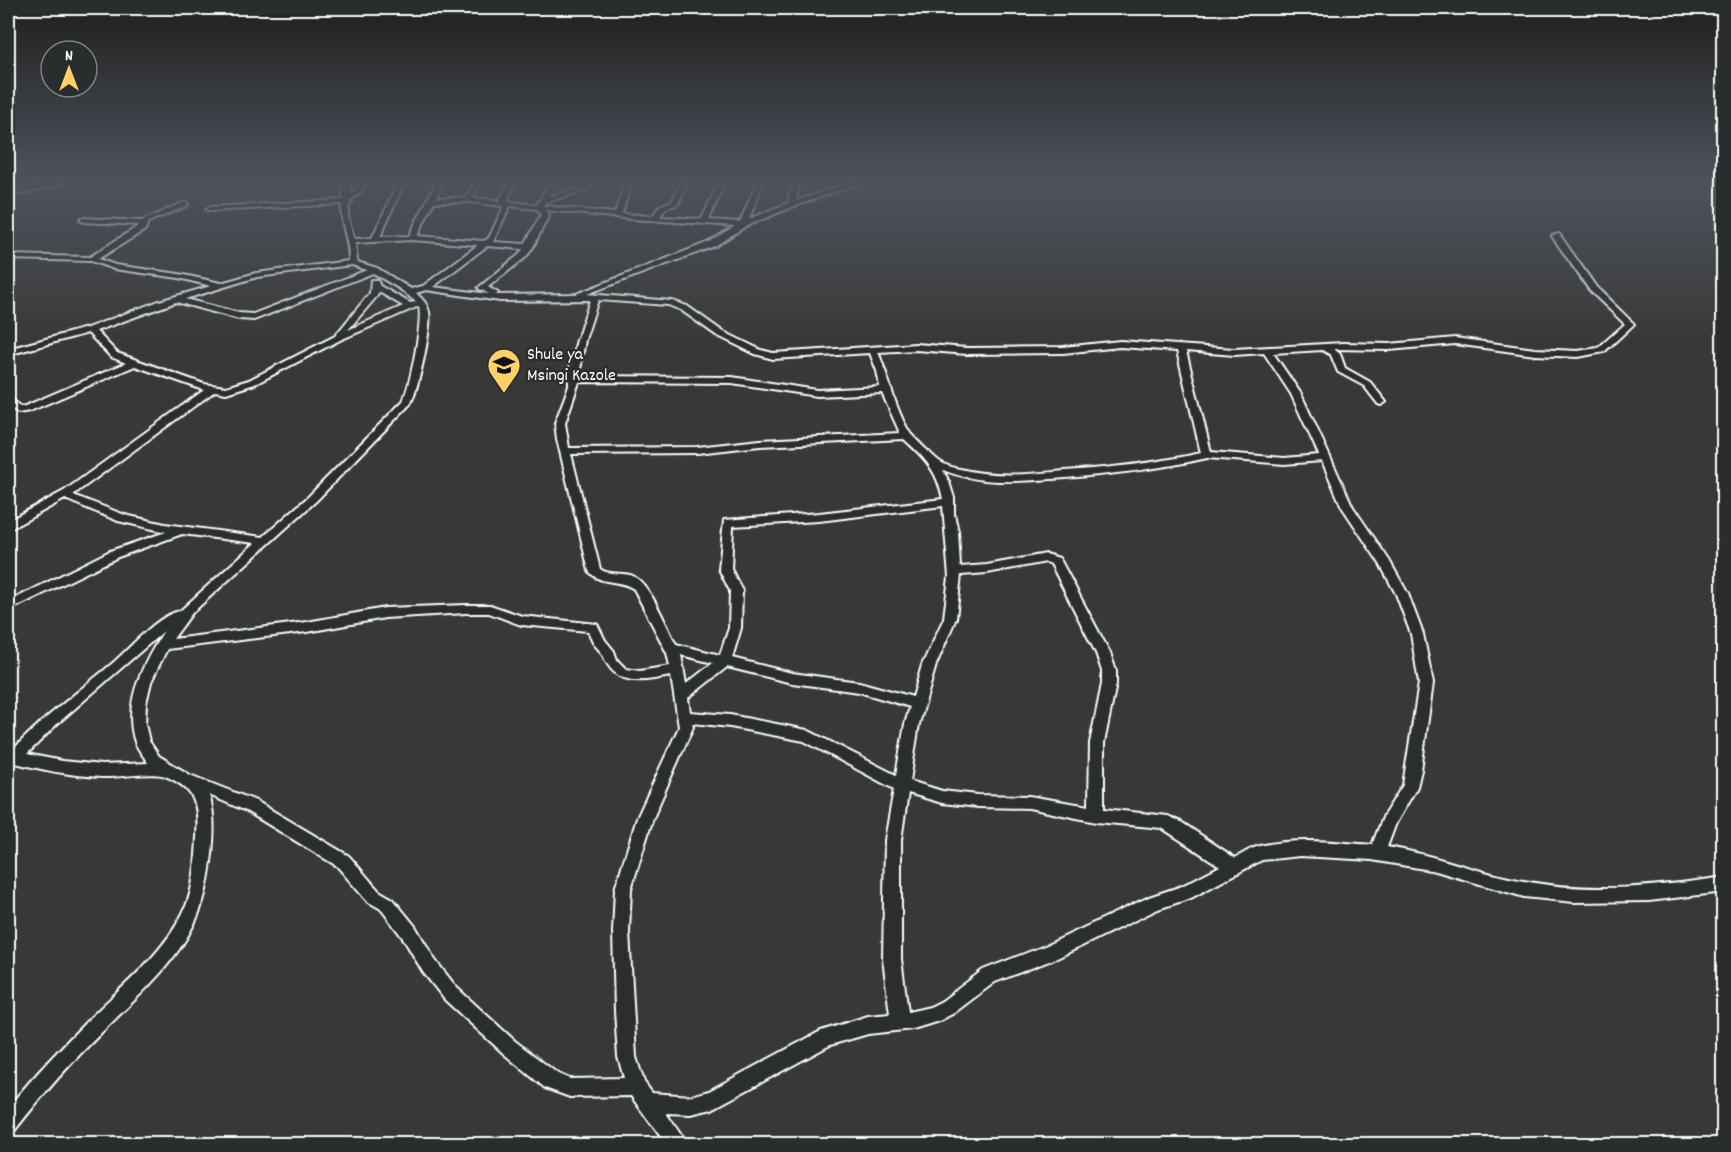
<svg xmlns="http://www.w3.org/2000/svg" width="1731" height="1152" viewBox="0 0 1731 1152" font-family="Dekko,sans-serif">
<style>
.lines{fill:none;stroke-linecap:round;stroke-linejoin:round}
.minor-casing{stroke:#fff;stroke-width:4}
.minor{fill:#2a2d2e;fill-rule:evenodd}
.labels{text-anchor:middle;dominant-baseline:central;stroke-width:4.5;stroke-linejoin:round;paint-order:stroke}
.far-poi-label{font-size:18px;fill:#fff;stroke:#2a2d2e;text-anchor:start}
</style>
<rect width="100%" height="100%" fill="#383836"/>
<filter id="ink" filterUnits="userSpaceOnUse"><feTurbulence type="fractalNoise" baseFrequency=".0167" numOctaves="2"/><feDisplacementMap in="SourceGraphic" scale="12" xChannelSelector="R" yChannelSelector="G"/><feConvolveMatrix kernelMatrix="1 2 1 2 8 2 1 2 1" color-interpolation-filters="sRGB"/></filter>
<g filter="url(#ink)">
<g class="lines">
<defs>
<path id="minor" d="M52 183H65L8 197V193Z
M343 183H349L351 194 355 191 359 183H366L360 193 350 200 352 202 349 204 348 217 354 239 372 238 398 183H404L380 237 409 236 436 183H443L436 198H466L474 183H481L472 198 501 201 500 199 509 183H516L508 199 509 202 537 205 549 183H556L549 197 584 187 586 183H592L589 189 546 202 543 206 615 213 625 183H631L622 214 653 216 659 206 672 201 681 183H687L678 204 665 209 660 217 702 219 718 183H724L709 220 740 222 757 183H763L749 219 788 203 789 195 793 183H799L796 201 850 183H860L795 206 746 226 715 246 587 294 672 301 687 306 722 331 761 350 773 353 916 344 967 348 1063 347 1120 341 1234 349 1343 343 1389 344 1455 338 1535 349 1578 351 1598 348 1625 324 1590 291 1552 236 1559 234 1596 287 1634 324 1604 352 1578 357 1535 355 1455 344 1389 350 1334 349 1340 354 1345 368 1370 382 1386 402 1381 405 1378 404 1364 386 1338 372 1331 355 1322 350 1273 353 1301 394 1353 507 1389 560 1408 594 1423 634 1433 683 1421 770 1417 787 1396 823 1387 847C1434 854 1477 873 1524 881 1590 894 1658 887 1724 877V892L1649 901 1574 902 1524 897 1436 871 1372 860 1300 856 1262 860 1191 898 1158 909 1057 958 995 982 954 1013 939 1021 913 1029 868 1034 830 1045 712 1109 691 1114 666 1113 687 1144H666L631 1096 570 1097 545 1088 503 1053 445 1000 423 972 403 938 381 909 367 901 337 866 246 811 209 795C215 814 214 834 212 854 209 879 205 902 194 924 174 966 135 999 103 1031 71 1062 42 1095 15 1130L8 1132V1108L10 1105C35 1075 62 1046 90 1018 122 987 163 954 183 913 194 890 196 862 197 837 199 805 196 789 165 776 153 771 116 778 102 777 70 776 38 769 8 761V751H12C43 717 80 691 114 662 131 647 159 614 180 611L255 543 182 534 118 557 8 611V602L110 551 166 532 118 521 65 499 12 528 8 529V521L64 491 204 390 135 366 30 411 18 413 8 405V397L11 398 20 407 25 406 126 363 111 357 88 333 8 355V349L87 328 159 301 211 286 179 278 114 269 91 261 8 259V255L90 257 140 225 84 222 80 220 81 218 142 221 184 202 188 204 187 206 148 222 145 230 98 259 115 265 179 274 221 283 256 273 349 261C350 241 339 224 342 204L210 211 206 209 210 207 343 200ZM434 202H468L503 206V208L489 238 484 241 417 236ZM510 206 537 209 541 215 525 244 493 242ZM545 210 632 219 735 226 709 242 576 294 496 295 498 293 488 287 526 257 533 247 549 215ZM412 240 478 245 423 286 411 289 377 268 357 262 355 243ZM487 246 523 249 520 254 478 288 489 294 433 287ZM352 265 367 270 253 314 239 313 185 299 257 277ZM373 273 400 289 416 302 410 303 380 286 377 280H371L370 293 335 336 249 380 226 387 204 384 117 353 96 331 176 302 239 319 254 320ZM426 290 500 301 590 300 577 340 569 370V386L555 423 557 439 589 571C600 586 618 578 634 589L667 653 670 666 640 671 626 669 617 660 614 651 605 640 597 624 522 616 490 605H466L385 608 307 622 173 639 192 613 316 501 410 404C418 391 432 327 429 312 427 303 422 299 416 293ZM379 292 403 306 348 330 377 296ZM598 300 668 305 681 310 716 335 755 354 773 359 870 353 877 371 880 387 817 390 732 377 579 376 585 340ZM419 306C423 322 410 386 403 401L308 497 263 537 165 524 125 515 73 495 215 391 226 393 255 384 340 340ZM1120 347 1177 351 1201 453C1157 463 1111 468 1065 471 1030 474 995 478 960 469 954 468 944 465 939 461 937 460 911 435 910 433 894 408 890 379 878 352L916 350 967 354 1063 353ZM1186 351 1234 355 1264 353 1291 394 1319 455 1284 458 1211 452ZM579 382 732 383 817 396 882 393 900 433 760 440 697 447 569 448 565 423ZM904 439C925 458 937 470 943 499L819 513 724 520 719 569 730 591 729 628 720 655 676 644C666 626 651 585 633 576 623 572 609 576 600 569L571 454 697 453 760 446ZM1207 458 1284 464 1322 461 1342 507 1380 564 1396 594 1411 634 1419 683 1403 785 1384 815 1372 845C1336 842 1295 837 1260 846 1251 848 1243 854 1235 858L1181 822 1168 816 1104 809V743L1116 684V671L1110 653 1061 561 1059 558 1046 554 987 565 960 567 958 531 954 514V498L949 482 943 470C982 486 1024 481 1066 478 1113 474 1161 469 1207 458ZM943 506 949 577 944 618 922 665 913 697 859 682 792 673 732 658 741 628 742 591 731 569 733 526 819 521ZM1046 562 1051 564 1096 653 1102 671V684L1090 743 1089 806 1029 796 978 795 942 791 910 781 919 724 936 665 956 618 961 575 987 573ZM466 613H489L521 625 588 631C590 635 592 640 594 644 597 648 601 651 603 655 616 688 642 681 671 676L679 727 637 818 615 889 613 932 615 1011 618 1057 624 1078 570 1079 558 1074 515 1041 457 988 435 960 415 926 393 899 379 891 349 856 256 801 190 775 159 756 149 741 145 724 146 703 151 682 167 649 307 632 385 618ZM164 631C144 661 122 704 135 742 138 750 144 756 148 763L102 765 62 761 27 754 57 724ZM681 655 713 663 686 684ZM727 667 792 683 859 692 910 707 905 724 896 775 807 730 730 715 690 712 688 698ZM692 723 730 727 804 741 894 789 885 840 883 959 890 1014 868 1016 821 1031 709 1091 691 1096 652 1093 644 1082 636 1057 629 932 631 889 653 818 693 727ZM908 793 942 803 978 807 1029 808 1096 822 1162 828 1220 866 1182 886 1149 897 1047 945 983 970 942 1001 930 1007 908 1012 901 959V840Z"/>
</defs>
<use href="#minor" class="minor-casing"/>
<use href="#minor" class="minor"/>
</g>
</g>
<linearGradient id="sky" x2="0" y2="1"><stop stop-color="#1f1f1e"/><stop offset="0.53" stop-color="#4d535d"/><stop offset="1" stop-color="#4d535d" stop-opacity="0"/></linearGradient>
<rect width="1731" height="344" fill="url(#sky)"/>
<defs>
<symbol id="school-pin" viewBox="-11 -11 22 30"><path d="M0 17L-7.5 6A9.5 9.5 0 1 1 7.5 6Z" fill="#ffd166" stroke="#2a2d2e"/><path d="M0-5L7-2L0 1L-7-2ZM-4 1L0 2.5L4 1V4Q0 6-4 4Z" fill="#111"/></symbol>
</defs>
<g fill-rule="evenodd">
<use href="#school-pin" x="485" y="346" width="38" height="52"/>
</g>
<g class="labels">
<g class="far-poi-label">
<text x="527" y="355">Shule ya<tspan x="527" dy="21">Msingi Kazole</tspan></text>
</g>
</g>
<rect width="1731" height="1152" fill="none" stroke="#2a2d2e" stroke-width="30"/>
<rect x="15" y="15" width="1701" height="1122" fill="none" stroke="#fff" stroke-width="2" filter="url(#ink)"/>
<g transform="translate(69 69)"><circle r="28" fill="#2a2d2e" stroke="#7f8182" stroke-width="1.5"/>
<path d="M0-4.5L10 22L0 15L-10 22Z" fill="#ffd166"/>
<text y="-9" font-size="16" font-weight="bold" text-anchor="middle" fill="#ffffff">N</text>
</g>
</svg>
